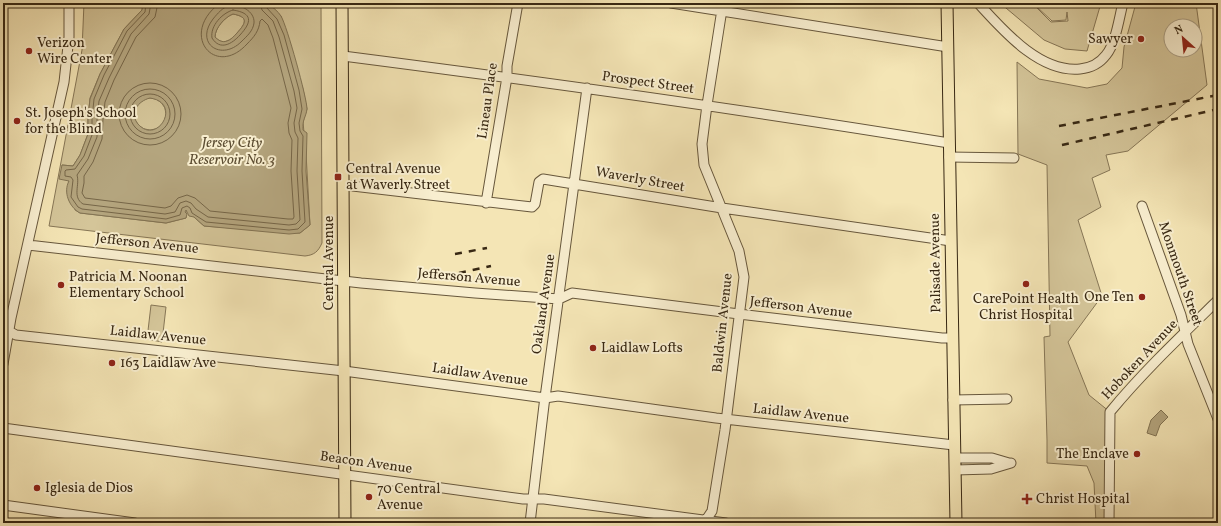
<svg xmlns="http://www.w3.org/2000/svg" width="1221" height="526" viewBox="0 0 1221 526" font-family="Vollkorn,serif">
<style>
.green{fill:#d4c599;stroke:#867656;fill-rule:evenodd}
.water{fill:#b4a57e;stroke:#827353;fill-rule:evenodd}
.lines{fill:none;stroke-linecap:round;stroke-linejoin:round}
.shore{stroke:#766648;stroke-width:1}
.minor-casing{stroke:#67573c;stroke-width:11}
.major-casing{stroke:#382813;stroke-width:13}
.minor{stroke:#f8eecf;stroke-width:9}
.major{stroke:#f4e5b5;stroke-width:11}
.rail{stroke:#382813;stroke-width:2.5;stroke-dasharray:7 7;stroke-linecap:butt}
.poi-dot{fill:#8f2418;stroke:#f8eecf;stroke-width:1.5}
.labels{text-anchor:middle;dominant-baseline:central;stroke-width:4;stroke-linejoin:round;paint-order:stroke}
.poi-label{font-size:14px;fill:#382813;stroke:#f8eecf;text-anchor:start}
.street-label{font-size:14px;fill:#382813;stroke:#f8eecf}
.water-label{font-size:15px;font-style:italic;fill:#5d4e33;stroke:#f8eecf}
</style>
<rect width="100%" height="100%" fill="#f4e5b5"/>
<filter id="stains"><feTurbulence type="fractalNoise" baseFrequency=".005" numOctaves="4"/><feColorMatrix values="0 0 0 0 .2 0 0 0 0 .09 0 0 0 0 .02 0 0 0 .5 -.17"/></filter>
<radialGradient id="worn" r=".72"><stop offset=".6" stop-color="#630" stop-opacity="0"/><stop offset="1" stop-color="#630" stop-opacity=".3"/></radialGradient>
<path class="green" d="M84 3H143L142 10 124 29 100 74 90 98 88 118V134L80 155 73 166 62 165 69 181 75 210 80 213 166 223 186 218V210L204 226 300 233 310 225 306 153 303 122 307 109 303 89 287 34 281 16 268 3H321L322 243C318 252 314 255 305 256L49 226 82 50Z
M1000 3H1032L1051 22 1068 21 1067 12 1066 20 1052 21 1037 7 1036 3H1101L1087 51 1065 49 1044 40Z
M1136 3H1196L1207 85 1128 151 1106 155 1110 170 1092 178 1101 207 1078 220 1102 296 1068 342 1089 395 1110 412 1109 523H1096L1094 483 1087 466 1047 463V440L1044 337 1050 336 1047 165 1018 154 1017 62 1039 79 1087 88 1107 84 1122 68 1124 47ZM1171 26H1195V50H1171Z
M233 14C249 17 246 23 237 33 234 36 231 40 227 41 222 43 218 40 215 37 215 28 225 17 233 14Z
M134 114a16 16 0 1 1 32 0a16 16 0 1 1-32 0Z
M151 305 166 307 162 342 147 339Z"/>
<path class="water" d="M143 3H268C272 7 278 11 281 16 287 26 307 98 307 109 306 117 302 120 303 130L307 133 306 171 310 225 300 233 289 234 204 226 194 217 189 216 186 210 185 212 187 214 186 218 166 223 80 213C69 207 63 192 69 181L59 179 62 165 73 166 80 155 88 134V118L90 99 100 74 124 29 142 10ZM233 14C249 17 246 23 237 33 234 36 231 40 227 41 222 43 218 40 215 37 215 28 225 17 233 14ZM150 98C183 103 157 146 138 124 129 113 138 101 150 98Z
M1161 410 1168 417 1160 425 1156 436 1147 433 1151 420Z"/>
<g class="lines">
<path class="shore" d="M146 3 145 12 127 31 104 75 94 99 92 119V135L84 156 75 169 66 170 65 171V176L71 177 73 180 71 197 78 207 82 209 166 219 180 215 182 208 187 206 190 208 192 213 206 222 289 230 298 229 305 222 302 171 303 136 300 131 299 123 302 109 299 90 284 35 277 19 266 7 265 3
M151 3 149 14 131 34 109 78 99 101 97 119V137L88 159 77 175C80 185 72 197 83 204L165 214 175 212 180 203 186 201 191 203 196 209 208 217 289 225 296 224 300 220 297 171 298 138 295 132 294 123 297 108 294 91 279 37 273 21 262 10 260 3
M158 3 155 17 136 37 114 80 105 102 103 119 102 139 93 162 84 176V183L82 193 85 198 165 208 171 206 178 198 187 195 195 198 210 211 288 219H293L294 217 291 171 292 140 289 133 288 123 291 108 273 38 268 25 262 19 260 21C259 31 254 37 247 44 215 79 178 34 220 3
M230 5C240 4 255 11 254 23 253 31 247 36 242 41 222 62 194 44 213 19 218 13 222 8 230 5Z
M233 10C253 13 252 22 240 35 232 44 220 51 212 38 210 26 222 13 233 10Z
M119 114a31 31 0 1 1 62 0a31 31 0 1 1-62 0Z
M125 114a25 25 0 1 1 50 0a25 25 0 1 1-50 0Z
M130 114a20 20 0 1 1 40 0a20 20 0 1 1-40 0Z"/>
<defs>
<path id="minor" d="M671 3 948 47
M978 3C1003 30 1039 73 1080 69 1090 68 1100 63 1106 55 1116 43 1119 18 1123 3
M343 56C545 82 747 110 949 143
M949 157 1014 158
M344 185 532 207 535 204 539 182 543 179 722 208 951 241
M486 203 507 77V66L518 3
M1142 206 1181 315 1188 344 1218 419
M28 245 361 283 475 293 559 299 572 293 739 314 942 338H953
M3 328 16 335 344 371 545 398 558 396 716 418 954 445
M3 364 11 318 64 82 69 37V3
M953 400 1007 399
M3 428 523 499H544L726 523
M955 458H992L1009 463
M955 470 991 469 1011 463
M3 505 135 523
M530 523 544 405 587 88
M704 523 712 511 725 430 744 277 739 251 704 165 702 144 707 105 723 3
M1109 523 1110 412C1143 372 1181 336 1218 300"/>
<path id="major" d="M342 3 345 523
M947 3 956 523"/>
</defs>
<use href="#minor" class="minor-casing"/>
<use href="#major" class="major-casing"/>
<use href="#minor" class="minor"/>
<use href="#major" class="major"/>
<path class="rail" d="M1059 126 1218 95
M1062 145 1218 109
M455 254 487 248
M459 273 491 266"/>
</g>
<g class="poi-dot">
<circle cx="1141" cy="39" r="4"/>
<circle cx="29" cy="51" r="4"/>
<circle cx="17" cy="121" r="4"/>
<rect x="334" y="173" width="8" height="8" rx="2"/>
<circle cx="1026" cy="284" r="4"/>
<circle cx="61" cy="285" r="4"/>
<circle cx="1142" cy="297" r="4"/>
<circle cx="593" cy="348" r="4"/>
<circle cx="112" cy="363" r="4"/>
<circle cx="1137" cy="454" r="4"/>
<circle cx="37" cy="488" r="4"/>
<circle cx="369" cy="497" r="4"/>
<path d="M1025 493h4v4h4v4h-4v4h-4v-4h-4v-4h4z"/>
</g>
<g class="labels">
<g class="poi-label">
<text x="1133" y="39" text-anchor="end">Sawyer</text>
<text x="37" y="43">Verizon<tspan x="37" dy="16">Wire Center</tspan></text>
<text x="25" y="113">St. Joseph's School<tspan x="25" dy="16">for the Blind</tspan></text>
<text x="346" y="169">Central Avenue<tspan x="346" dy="16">at Waverly Street</tspan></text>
<text x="69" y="277">Patricia M. Noonan<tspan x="69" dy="16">Elementary School</tspan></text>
<text x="1134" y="297" text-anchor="end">One Ten</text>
<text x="1026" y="299" text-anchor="middle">CarePoint Health<tspan x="1026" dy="16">Christ Hospital</tspan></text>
<text x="601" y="348">Laidlaw Lofts</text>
<text x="120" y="363">163 Laidlaw Ave</text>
<text x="1129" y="454" text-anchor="end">The Enclave</text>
<text x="45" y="488">Iglesia de Dios</text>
<text x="377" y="489">70 Central<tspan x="377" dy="16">Avenue</tspan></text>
<text x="1036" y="499">Christ Hospital</text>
</g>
<g class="street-label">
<text transform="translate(648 83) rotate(8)">Prospect Street</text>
<text transform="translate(488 101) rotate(-82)">Lineau Place</text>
<text transform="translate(640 180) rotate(10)">Waverly Street</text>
<text transform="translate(147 244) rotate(6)">Jefferson Avenue</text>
<text transform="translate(329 263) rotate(-90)">Central Avenue</text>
<text transform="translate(936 263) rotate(-91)">Palisade Avenue</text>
<text transform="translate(1180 274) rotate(71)">Monmouth Street</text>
<text transform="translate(469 278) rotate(5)">Jefferson Avenue</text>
<text transform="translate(544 304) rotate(-82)">Oakland Avenue</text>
<text transform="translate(801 308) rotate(7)">Jefferson Avenue</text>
<text transform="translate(723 323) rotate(-84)">Baldwin Avenue</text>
<text transform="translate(158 336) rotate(6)">Laidlaw Avenue</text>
<text transform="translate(1140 360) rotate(-47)">Hoboken Avenue</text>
<text transform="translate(480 375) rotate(8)">Laidlaw Avenue</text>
<text transform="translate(801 414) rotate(6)">Laidlaw Avenue</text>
<text transform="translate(366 463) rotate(8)">Beacon Avenue</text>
</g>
<g class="water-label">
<text x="232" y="143">Jersey City<tspan x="232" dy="17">Reservoir No. 3</tspan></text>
</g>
</g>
<rect width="1221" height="526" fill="none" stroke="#f4e5b5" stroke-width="16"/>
<rect x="4" y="4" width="1213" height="518" fill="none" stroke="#382813" stroke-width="2"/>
<rect x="8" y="8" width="1205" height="510" fill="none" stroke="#382813"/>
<g transform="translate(1183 38) rotate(333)"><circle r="19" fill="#f8eecf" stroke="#ab9f84"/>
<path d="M0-3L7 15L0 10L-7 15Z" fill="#8f2418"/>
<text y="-6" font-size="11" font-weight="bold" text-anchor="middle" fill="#382813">N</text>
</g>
<rect width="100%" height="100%" filter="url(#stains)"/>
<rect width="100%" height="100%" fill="url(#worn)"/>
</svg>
